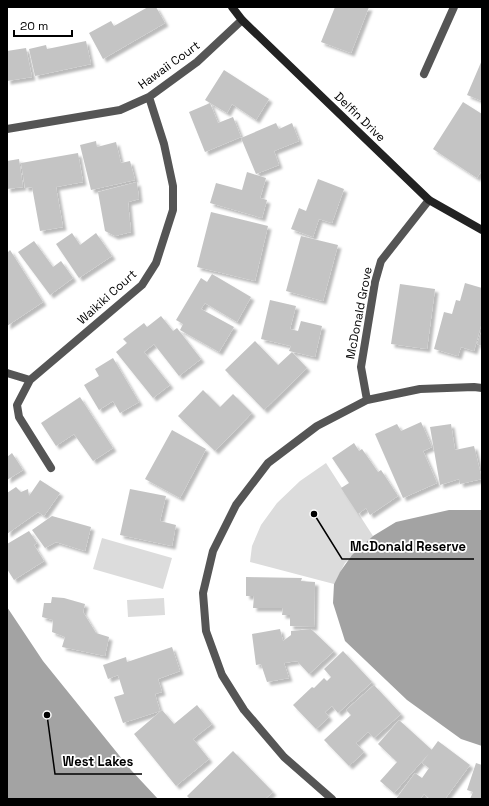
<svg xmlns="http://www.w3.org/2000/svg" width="489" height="806" viewBox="0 0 489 806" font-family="'Space Grotesk',sans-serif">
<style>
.green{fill:#dcdcdc}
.water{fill:#a3a3a3}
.building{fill:#c4c4c4;filter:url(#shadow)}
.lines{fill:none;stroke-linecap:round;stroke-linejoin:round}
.street{stroke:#555;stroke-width:8}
.secondary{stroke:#222;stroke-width:8}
.labels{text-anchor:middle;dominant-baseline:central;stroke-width:3.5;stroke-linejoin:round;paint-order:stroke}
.street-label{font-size:12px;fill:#000;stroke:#fff}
.leader{fill:none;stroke:#000;stroke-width:1.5}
.callout-dot{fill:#000;stroke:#fff;stroke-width:1.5}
.callout-label{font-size:13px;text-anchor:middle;font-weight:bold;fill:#000;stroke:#fff;stroke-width:3.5;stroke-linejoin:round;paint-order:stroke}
</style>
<defs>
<filter id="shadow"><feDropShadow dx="3.5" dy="3.5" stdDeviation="1" flood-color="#0004"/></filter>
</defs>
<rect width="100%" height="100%" fill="#fff"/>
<path class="green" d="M326 463 373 536 345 563 334 584 250 562 252 546 261 525 277 503 300 481Z
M102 538 172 558 163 589 93 569Z
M164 598 165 615 128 617 127 600Z"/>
<path class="water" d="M449 510H482V746L461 739 407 700 345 641 333 603 334 584 340 572 352 555 373 536 396 522Z
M7 607 43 661 131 770 158 799H7Z"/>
<path class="building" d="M148 7H156L165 23 103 59 89 33 111 21 114 26Z
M335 7H369L351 53 321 42Z
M86 41 91 64 35 76 29 49 46 45 47 49Z
M26 48 32 77 7 81V51Z
M482 60V101L467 95Z
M224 70 269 99 256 120 232 104 227 113 205 100Z
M463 102 482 114V170L477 178 433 149Z
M210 103 218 123 233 117 241 137 205 152 189 112Z
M276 123 279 129 292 123 299 141 274 151 279 165 256 174 241 138Z
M96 141 97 147 116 142 121 163 130 161 135 180 91 190 80 145Z
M78 153 83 182 56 187 63 227 40 231 32 187 25 188 21 163Z
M19 159 23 187 7 189V161Z
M247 172 266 178 260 198 267 200 262 218 210 203 216 183 242 190Z
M318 179 344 189 332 223 319 219 313 237 291 229 299 208 306 211Z
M137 182 139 199 128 202 131 232 115 236 105 231 98 192Z
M211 212 268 226 255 281 197 267Z
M72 233 80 245 96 233 112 256 79 278 56 244Z
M301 236 338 245 323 301 286 291Z
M34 241 53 267 61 261 73 278 50 295 18 252Z
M10 250 43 302 7 326V253Z
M212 274 251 297 237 322 205 303 201 309 234 327 219 352 180 330 183 324 176 320 201 278 207 282Z
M465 283 482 288V322L474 351 461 347 458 356 434 349 444 312 452 314 456 300 460 301Z
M400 284 435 289 427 349 391 344Z
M270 300 296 306 290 329 298 331 301 321 322 326 315 357 289 351 291 346 261 339Z
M161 316 173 331 177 328 201 359 179 376 154 344 144 352 170 385 153 398 116 352 127 343 123 339 144 323 147 327Z
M482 330V346L477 344Z
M255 341 278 365 292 352 307 368 264 410 225 370Z
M113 358 139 402 120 413 113 401 99 410 84 385 99 376 95 369Z
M203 390 220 407 233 394 252 413 215 451 178 416Z
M80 397 113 448 93 461 74 434 56 446 41 423Z
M421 422 432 447 423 451 437 483 403 498 375 434 397 424 401 431Z
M451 424 455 450 474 446 482 479 460 484 459 479 440 485 430 427Z
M172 430 206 449 180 498 145 479Z
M354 443 359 451 362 449 378 472 381 470 398 496 370 515 366 508 358 514 341 488 349 483 332 458Z
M12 453 23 470 7 480V457Z
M40 480 60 493 44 516 38 512 7 534V493L16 487 21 492 28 489 29 496Z
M130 489 166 496 160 521 176 525 172 546 120 535Z
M52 516 91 527 85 551 56 542 45 548 32 530Z
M29 531 37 543 34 545 44 561 14 580 7 569V544Z
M246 577 302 578 301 581 315 582 314 627 290 626V615H282L283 608H253L254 596H246Z
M52 597 64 598 85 604 83 612 96 633 109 637 105 656 62 647 65 637 52 632 53 620 42 617 44 603H51Z
M280 629 283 641 291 635V631L311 629 334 651 309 674 297 661 284 663 289 678 267 682 261 664 256 665 252 634Z
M172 647 180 671 158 679 162 692 155 694 160 711 123 723 114 697 124 694 118 675 108 679 103 665 126 657 127 662Z
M343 651 372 682 338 713 332 706 325 712 329 717 316 729 293 705 312 687 314 688 324 678 327 681 331 677 324 669Z
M374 685 401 714 374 738 368 732 356 743 364 752 349 766 324 740 351 715 346 710Z
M197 705 212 724 193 739 209 759 176 786 134 734 162 710 174 724Z
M399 720 432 750 394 793 380 781 397 762 378 744Z
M438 741 470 765 445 799H430L424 794 420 799H396L415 773 422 778 429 768 422 763Z
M233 751 273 792 265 799H190L187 796Z
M476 763 482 765V799H470L473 792 467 790Z"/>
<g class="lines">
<path class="street" d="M424 74 454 7
M7 129 120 110 149 97 197 62 242 20
M7 373 30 380
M367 400 361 367 375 282 381 261 429 200
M51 468 19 417 17 405 30 380 142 285 156 263 173 210V186L164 144 149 97
M332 799 284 757 244 710 222 675 206 631 203 593 213 551 236 505 268 463 317 426 367 400 420 389 474 387 482 388"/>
<path class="secondary" d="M232 7 242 20 429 200 482 230"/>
</g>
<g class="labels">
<g class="street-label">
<text transform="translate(169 65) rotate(-36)">Hawaii Court</text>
<text transform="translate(360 117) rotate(44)">Delfin Drive</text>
<text transform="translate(107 297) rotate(-42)">Waikiki Court</text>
<text transform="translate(359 313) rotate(-79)">McDonald Grove</text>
</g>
</g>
<path class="leader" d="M314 514L342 559H474M47 715L55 774H142"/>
<g class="callout-dot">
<circle cx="314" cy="514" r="4"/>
<circle cx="47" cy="715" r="4"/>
</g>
<g class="callout-label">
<text x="408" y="551">McDonald Reserve</text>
<text x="98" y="766">West Lakes</text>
</g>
<rect width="489" height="806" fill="none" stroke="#000000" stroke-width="16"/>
<path d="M14 30v6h58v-6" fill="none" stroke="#000000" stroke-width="2"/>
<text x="20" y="30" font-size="12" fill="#000000" stroke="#ffffff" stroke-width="3" paint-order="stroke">20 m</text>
</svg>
